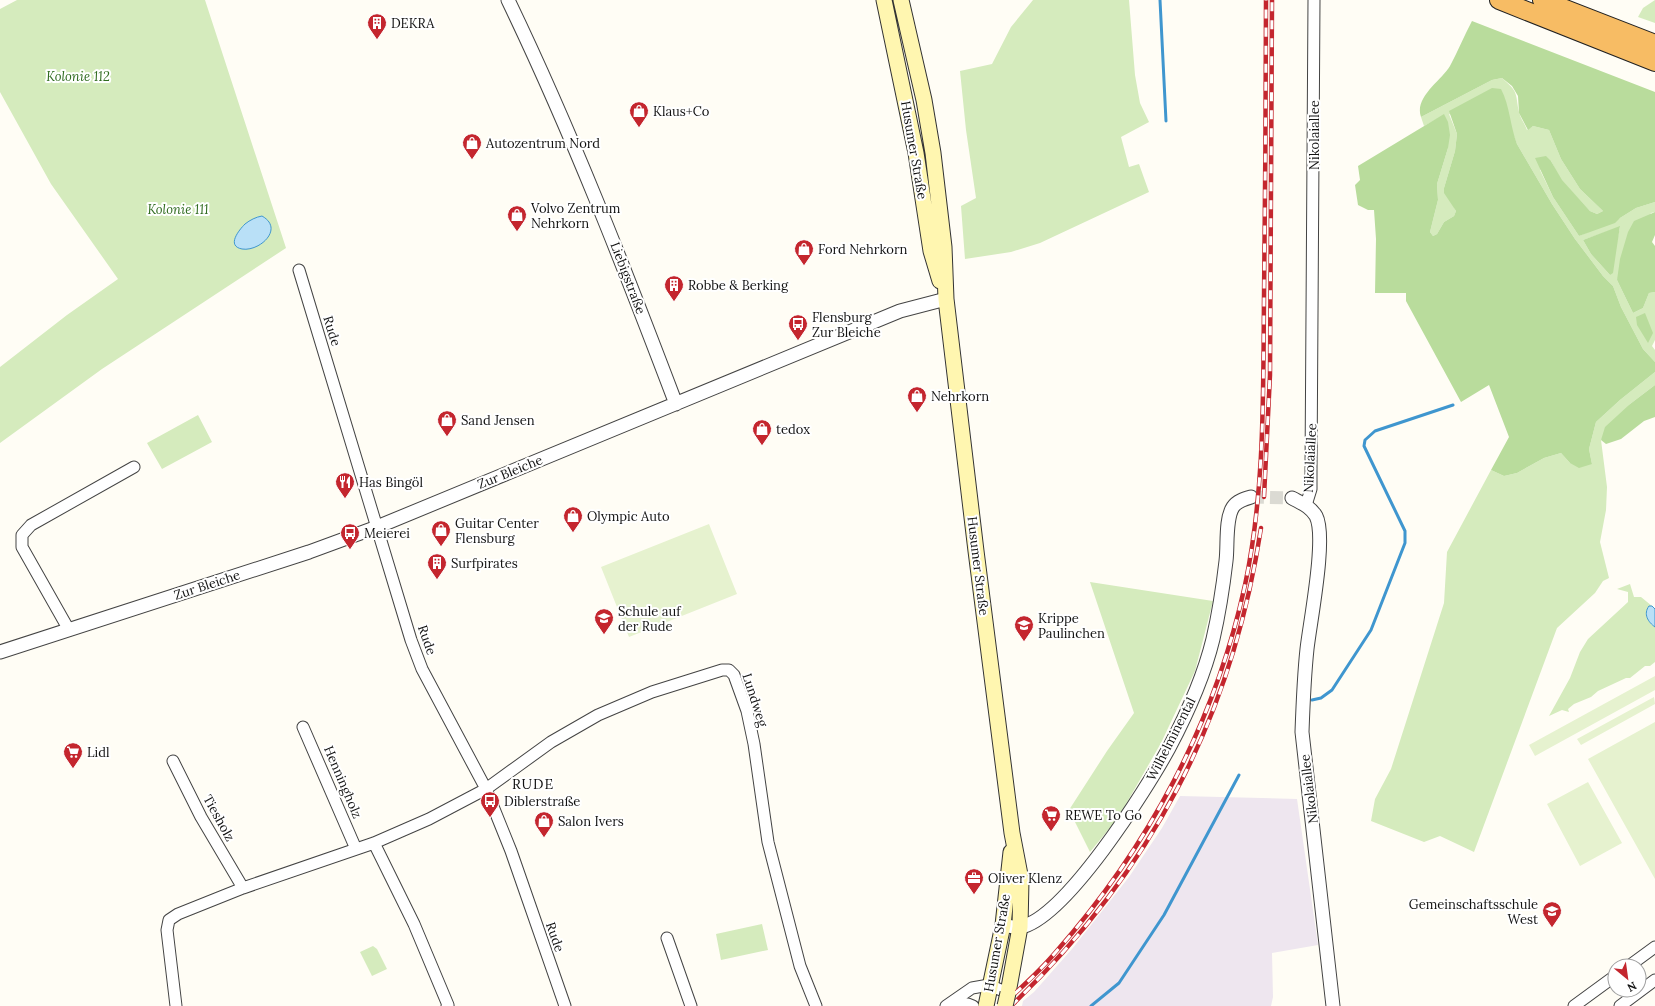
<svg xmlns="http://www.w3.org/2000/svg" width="1655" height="1006" viewBox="0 0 1655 1006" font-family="Lora,serif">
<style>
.industrial{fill:#eee6ef}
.green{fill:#d5ebbd;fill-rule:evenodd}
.forest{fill:#b9dc9c}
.pitch{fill:#e6f2cf}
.water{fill:#b9e0f7;stroke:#3f96cf}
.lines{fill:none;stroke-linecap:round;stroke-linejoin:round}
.stream{stroke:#3f96cf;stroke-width:3}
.tertiary-tunnel{stroke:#dbdad3;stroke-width:13;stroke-dasharray:13 6;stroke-linecap:butt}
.minor-casing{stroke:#444;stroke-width:13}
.tertiary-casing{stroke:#444;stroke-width:15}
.secondary-casing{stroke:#333;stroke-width:17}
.trunk-casing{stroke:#222;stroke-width:20}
.minor{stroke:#fff;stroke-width:11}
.tertiary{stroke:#fff;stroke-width:13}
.secondary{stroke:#fff6b0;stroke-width:15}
.trunk{stroke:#f7bc64;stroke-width:18}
.rail-casing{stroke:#c4262e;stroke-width:4.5}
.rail{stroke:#fff;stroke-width:3;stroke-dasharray:9;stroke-linecap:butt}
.secondary-bridge-casing{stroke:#333;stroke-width:17;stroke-linecap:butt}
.secondary-bridge{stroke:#fff6b0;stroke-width:15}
.labels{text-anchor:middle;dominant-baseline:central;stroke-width:4;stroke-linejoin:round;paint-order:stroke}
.poi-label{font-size:13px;fill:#111;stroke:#fff;text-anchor:start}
.park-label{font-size:13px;font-style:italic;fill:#2f6b1f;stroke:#fff}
.street-label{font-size:13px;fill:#111;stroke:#fff}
.neighbourhood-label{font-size:14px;letter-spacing:1px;fill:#111;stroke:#fff}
</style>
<rect width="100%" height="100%" fill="#fffdf5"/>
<path class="industrial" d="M1180 796 1297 799 1318 945 1272 953 1273 997 1271 1006H1022L1023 1001 1034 992 1072 949 1129 877 1162 828Z"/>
<path class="green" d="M17 0H205L286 248 102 369 0 443V367L67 315 118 279 51 184 0 92V9Z
M1033 0H1129L1135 75 1140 103 1149 122 1121 137 1129 167 1139 164 1149 192 1040 243 1011 252 965 259 961 206 976 198 966 130 960 71 992 64 1011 27Z
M1655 0V23L1638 17 1643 8Z
M1502 78C1519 93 1515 92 1519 112 1520 118 1525 124 1527 130L1533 126 1549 130 1561 159 1580 189 1603 211 1597 214 1590 211 1561 180 1551 161 1540 170 1553 197 1579 236 1620 218 1636 208 1655 202V212L1651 213 1617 280 1633 313 1643 308 1649 293 1655 292V340L1652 346 1655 350V362L1643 349 1621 307 1613 286 1603 276 1575 239 1552 204 1517 144 1513 134 1449 114 1457 134 1455 151 1444 188 1456 211 1454 216 1444 222 1437 234 1433 236 1430 232 1438 200 1437 184 1448 148 1444 115 1424 126 1421 117 1492 80ZM1620 227 1610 275 1591 254 1583 240Z
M1655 372V385L1630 404 1601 440 1607 487 1606 510 1600 542 1609 578 1603 581 1595 593 1557 628 1474 852 1440 836 1424 842 1371 821 1375 799 1391 769 1444 603 1447 552 1491 470 1504 476 1517 473 1544 458 1561 453 1570 463 1592 464 1589 449 1596 422 1620 400Z
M198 415 212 442 162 469 147 443Z
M1090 582 1213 601 1195 671 1161 743 1118 818 1090 852 1069 810 1107 751 1134 713Z
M1630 584 1634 597H1641L1652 606H1649L1651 624 1655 627V662L1650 666H1645L1630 678H1626L1598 691 1591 697 1574 704 1568 709 1569 712 1562 710 1549 716 1570 678 1580 652 1588 639 1628 602V592L1617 589Z
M762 924 768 950 721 960 716 934Z
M373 946 377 949 387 969 372 976 360 952Z"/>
<path class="forest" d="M1472 21 1655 92V202L1636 208 1620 218 1615 223 1579 236 1553 197 1535 158 1546 156 1551 161 1562 180 1590 211 1597 214 1603 211 1580 189 1561 159 1549 130 1533 126 1528 130 1519 113 1518 96 1512 86 1502 78 1492 80 1421 117C1414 97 1441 81 1450 66 1458 51 1464 36 1472 21Z
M1492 88 1501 89C1510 106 1510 126 1517 144L1552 204 1575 239 1603 276 1613 286 1621 307 1643 349 1655 362V372L1620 400 1596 422 1589 449 1592 464 1579 468 1570 463 1561 453 1544 458 1517 473 1504 476 1491 470 1509 437 1489 385 1461 402 1406 301V293H1375L1376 239 1374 210H1368L1358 205 1355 185 1360 180 1358 166 1444 114 1448 122 1450 135 1448 148 1437 184 1438 200 1430 232 1433 236 1437 234 1444 222 1454 216 1456 211 1444 193V188L1455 151 1457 134 1449 111Z
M1655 212V235L1652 242 1655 246V292L1649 293 1643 308 1633 313 1617 280 1620 259 1628 232 1634 221Z
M1620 226 1613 273 1610 275 1591 254 1583 240Z
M1645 313 1653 333 1648 343 1637 325 1636 317Z
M1655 385V417L1644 421 1621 439 1606 444 1601 440 1605 427 1630 404Z"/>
<path class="pitch" d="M709 524 737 594 629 637 601 567Z
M1655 676V690L1535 756 1529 745Z
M1654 697 1655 704 1581 745 1577 739Z
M1655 722V879L1588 759Z
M1588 782 1622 843 1580 866 1547 804Z"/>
<path class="water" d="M262 216C285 229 259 252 242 249 226 246 239 230 245 224 250 220 256 217 262 216Z
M1649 606H1652L1655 609V627C1648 622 1643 614 1649 606Z"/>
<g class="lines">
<path class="stream" d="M1160 0 1166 121
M1312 700 1321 698 1332 690 1371 630 1405 543V531L1364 446 1365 440 1375 431 1453 405
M1091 1006 1119 983 1164 915 1239 775"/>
<path class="tertiary-tunnel" d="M1251 497 1292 498"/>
<defs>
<path id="minor" d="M299 270 411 640 422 669 486 789 511 851 565 1006
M1306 505 1311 489V470L1314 0
M69 630 22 547V535L31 525 134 467
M303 727 356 849
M173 761 201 817 243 888
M374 843 414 924 448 1005 447 1006
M667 938 691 1006
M1629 966 1655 947
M176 1006 167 930 169 920 178 914 243 888 374 843 429 819 486 789 551 742 598 715 652 692 722 670H729L734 675 747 711 754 744 768 842 800 966 816 1006
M946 1006 972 988 989 985 1008 993
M955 1006 968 1004 973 1006
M1574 1006 1615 976
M1620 1006 1655 980"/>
<path id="tertiary" d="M508 0C571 131 624 267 676 404
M1292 498C1301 503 1310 506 1316 516 1327 537 1310 622 1307 649 1304 677 1303 704 1302 732L1333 1006
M0 652 309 552 377 527 900 311 946 299
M1003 925C1008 926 1015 928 1021 927 1066 917 1146 790 1169 748 1187 714 1204 676 1213 639 1219 613 1223 587 1226 561 1228 546 1225 519 1233 507 1237 501 1244 499 1251 497"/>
<path id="secondary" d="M884 0 916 153 931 251 940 281
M901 0 924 100 933 153 944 247 946 299 976 551 1012 833 1021 880 1020 927 1008 993
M986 1006 1003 925 1011 852"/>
<path id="trunk" d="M1499 0 1655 62
M1542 0 1655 44"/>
</defs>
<use href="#minor" class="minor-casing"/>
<use href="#tertiary" class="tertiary-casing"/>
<use href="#secondary" class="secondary-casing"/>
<use href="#trunk" class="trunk-casing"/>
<use href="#minor" class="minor"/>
<use href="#tertiary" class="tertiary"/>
<use href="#secondary" class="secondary"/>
<use href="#trunk" class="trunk"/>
<defs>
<path id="rail" d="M1264 497 1270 375 1272 0
M1001 1006C1020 989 1039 972 1055 953 1148 848 1215 723 1245 585 1265 491 1263 394 1264 299 1265 199 1266 100 1266 0
M1011 1006C1150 873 1232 719 1261 528"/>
</defs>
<use href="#rail" class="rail-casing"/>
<use href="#rail" class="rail"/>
<defs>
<path id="secondary-bridge" d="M1005 1006 1008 993"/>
</defs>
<use href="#secondary-bridge" class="secondary-bridge-casing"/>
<use href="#secondary-bridge" class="secondary-bridge"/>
</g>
<defs>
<symbol id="building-pin" viewBox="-11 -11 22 30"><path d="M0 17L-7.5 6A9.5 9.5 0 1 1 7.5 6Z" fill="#c4262e" stroke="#fff"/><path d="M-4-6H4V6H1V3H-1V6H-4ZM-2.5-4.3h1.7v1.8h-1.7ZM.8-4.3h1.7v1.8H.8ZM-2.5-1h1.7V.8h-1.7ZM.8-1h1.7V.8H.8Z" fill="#fff"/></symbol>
<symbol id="shop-pin" viewBox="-11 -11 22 30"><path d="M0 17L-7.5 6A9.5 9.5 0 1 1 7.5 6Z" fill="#c4262e" stroke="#fff"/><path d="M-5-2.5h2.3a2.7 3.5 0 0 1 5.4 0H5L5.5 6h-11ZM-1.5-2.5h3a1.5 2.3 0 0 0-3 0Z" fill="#fff"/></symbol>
<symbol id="bus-pin" viewBox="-11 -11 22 30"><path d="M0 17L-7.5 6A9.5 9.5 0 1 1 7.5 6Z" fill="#c4262e" stroke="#fff"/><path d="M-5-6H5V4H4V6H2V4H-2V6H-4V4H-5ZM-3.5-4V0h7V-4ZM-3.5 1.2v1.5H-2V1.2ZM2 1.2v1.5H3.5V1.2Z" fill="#fff"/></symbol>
<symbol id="restaurant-pin" viewBox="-11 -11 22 30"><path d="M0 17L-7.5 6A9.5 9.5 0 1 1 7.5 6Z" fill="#c4262e" stroke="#fff"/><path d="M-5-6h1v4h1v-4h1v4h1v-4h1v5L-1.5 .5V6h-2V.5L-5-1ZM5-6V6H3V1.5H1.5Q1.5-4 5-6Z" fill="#fff"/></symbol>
<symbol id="school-pin" viewBox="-11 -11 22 30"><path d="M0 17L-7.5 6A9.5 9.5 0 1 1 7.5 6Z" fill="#c4262e" stroke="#fff"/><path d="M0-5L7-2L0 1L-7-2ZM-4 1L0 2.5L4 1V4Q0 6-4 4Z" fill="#fff"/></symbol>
<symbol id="supermarket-pin" viewBox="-11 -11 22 30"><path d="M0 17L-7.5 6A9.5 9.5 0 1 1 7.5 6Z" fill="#c4262e" stroke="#fff"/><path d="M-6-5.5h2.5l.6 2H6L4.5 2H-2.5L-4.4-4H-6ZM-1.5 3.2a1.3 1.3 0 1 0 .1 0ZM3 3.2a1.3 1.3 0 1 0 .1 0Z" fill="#fff"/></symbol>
<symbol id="office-pin" viewBox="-11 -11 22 30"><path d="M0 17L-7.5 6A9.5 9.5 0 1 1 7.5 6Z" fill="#c4262e" stroke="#fff"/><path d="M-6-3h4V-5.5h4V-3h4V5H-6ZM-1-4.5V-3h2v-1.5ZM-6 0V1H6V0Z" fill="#fff"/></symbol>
</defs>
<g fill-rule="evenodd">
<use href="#building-pin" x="366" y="12" width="22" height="30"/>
<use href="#shop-pin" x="628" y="100" width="22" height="30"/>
<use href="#shop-pin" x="461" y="132" width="22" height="30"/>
<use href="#shop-pin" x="506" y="204" width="22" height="30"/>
<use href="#shop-pin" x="793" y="238" width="22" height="30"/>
<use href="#building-pin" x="663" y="274" width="22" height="30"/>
<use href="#bus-pin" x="787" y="313" width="22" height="30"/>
<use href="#shop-pin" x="906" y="385" width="22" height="30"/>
<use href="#shop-pin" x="436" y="409" width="22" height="30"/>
<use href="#shop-pin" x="751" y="418" width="22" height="30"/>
<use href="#restaurant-pin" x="334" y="471" width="22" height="30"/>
<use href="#shop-pin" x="562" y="505" width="22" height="30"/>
<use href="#shop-pin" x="430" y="519" width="22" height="30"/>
<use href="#bus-pin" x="339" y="522" width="22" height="30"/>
<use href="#building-pin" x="426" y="552" width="22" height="30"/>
<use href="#school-pin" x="593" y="607" width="22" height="30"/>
<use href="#school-pin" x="1013" y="614" width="22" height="30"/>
<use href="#supermarket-pin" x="62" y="741" width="22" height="30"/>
<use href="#bus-pin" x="479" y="790" width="22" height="30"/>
<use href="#supermarket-pin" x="1040" y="804" width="22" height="30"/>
<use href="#shop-pin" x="533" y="810" width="22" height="30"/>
<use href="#office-pin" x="963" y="867" width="22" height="30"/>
<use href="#school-pin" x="1541" y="900" width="22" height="30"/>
</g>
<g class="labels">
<g class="poi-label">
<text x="391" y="23">DEKRA</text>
<text x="653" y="111">Klaus+Co</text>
<text x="486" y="143">Autozentrum Nord</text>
<text x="531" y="208">Volvo Zentrum<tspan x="531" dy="15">Nehrkorn</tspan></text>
<text x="818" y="249">Ford Nehrkorn</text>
<text x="688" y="285">Robbe &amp; Berking</text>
<text x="812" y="317">Flensburg<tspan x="812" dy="15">Zur Bleiche</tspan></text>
<text x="931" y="396">Nehrkorn</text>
<text x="461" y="420">Sand Jensen</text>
<text x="776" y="429">tedox</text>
<text x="359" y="482">Has Bingöl</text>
<text x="587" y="516">Olympic Auto</text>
<text x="455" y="523">Guitar Center<tspan x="455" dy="15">Flensburg</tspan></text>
<text x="364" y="533">Meierei</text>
<text x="451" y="563">Surfpirates</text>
<text x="618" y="611">Schule auf<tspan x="618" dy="15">der Rude</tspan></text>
<text x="1038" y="618">Krippe<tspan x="1038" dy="15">Paulinchen</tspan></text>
<text x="87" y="752">Lidl</text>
<text x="504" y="801">Diblerstraße</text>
<text x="1065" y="815">REWE To Go</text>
<text x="558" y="821">Salon Ivers</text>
<text x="988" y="878">Oliver Klenz</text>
<text x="1538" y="904" text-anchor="end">Gemeinschaftsschule<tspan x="1538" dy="15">West</tspan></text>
</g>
<g class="park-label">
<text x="78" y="76">Kolonie 112</text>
<text x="178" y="209">Kolonie 111</text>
</g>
<g class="street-label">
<text transform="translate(1314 135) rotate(-90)">Nikolaiallee</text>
<text transform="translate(914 150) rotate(80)">Husumer Straße</text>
<text transform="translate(628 278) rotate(69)">Liebigstraße</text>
<text transform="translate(332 331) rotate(73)">Rude</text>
<text transform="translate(1310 458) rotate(-87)">Nikolaiallee</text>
<text transform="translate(510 472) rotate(-22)">Zur Bleiche</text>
<text transform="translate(978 566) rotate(83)">Husumer Straße</text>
<text transform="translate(207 585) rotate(-18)">Zur Bleiche</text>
<text transform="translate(427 640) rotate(71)">Rude</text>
<text transform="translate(755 700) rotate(72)">Lundweg</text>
<text transform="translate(1171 739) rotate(-63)">Wilhelminental</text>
<text transform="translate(343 782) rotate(67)">Henningholz</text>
<text transform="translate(1309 789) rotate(-97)">Nikolaiallee</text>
<text transform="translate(219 818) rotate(61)">Tiesholz</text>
<text transform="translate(555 937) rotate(71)">Rude</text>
<text transform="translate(997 943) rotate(-80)">Husumer Straße</text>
</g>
<g class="neighbourhood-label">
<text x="533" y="784">RUDE</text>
</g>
</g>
<g transform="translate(1627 978) rotate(151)"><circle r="19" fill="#ffffff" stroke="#a0a0a0"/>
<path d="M0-3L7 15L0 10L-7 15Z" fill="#c4262e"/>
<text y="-6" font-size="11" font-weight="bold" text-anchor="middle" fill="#111111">N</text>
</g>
</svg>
